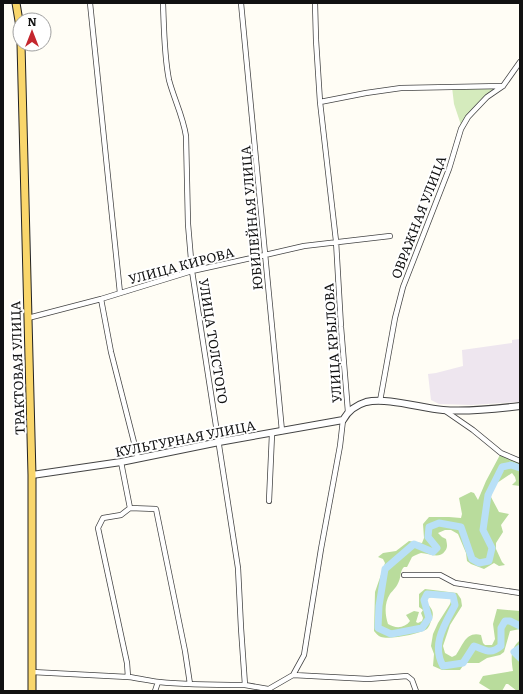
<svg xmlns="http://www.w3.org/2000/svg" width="523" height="694" viewBox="0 0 523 694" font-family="Literata,serif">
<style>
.industrial{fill:#eee6ef}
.green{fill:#d5ebbd}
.forest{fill:#b9dc9c}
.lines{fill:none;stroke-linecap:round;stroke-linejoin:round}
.river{stroke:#b9e0f7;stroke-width:7}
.minor-casing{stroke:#444;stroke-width:6}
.tertiary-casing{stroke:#444;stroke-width:8}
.primary-casing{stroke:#222;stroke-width:9}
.minor{stroke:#fff;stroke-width:4.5}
.tertiary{stroke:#fff;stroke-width:6}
.primary{stroke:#f9d66b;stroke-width:7}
.labels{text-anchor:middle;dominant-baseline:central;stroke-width:4;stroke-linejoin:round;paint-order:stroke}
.street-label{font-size:13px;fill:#111;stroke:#fff}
</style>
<rect width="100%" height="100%" fill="#fffdf5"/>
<path class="industrial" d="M520 339V402L471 405 439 404 431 400 428 374 436 373 463 366 462 350 512 343V340Z"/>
<path class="green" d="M452 87 497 88C482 99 470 109 461 125L454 104Z"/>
<path class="forest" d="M501 453 520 462V486L512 485 516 481 515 477 512 473 497 483 492 491 491 497 499 512 509 514 501 525 503 532 496 543V549L502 562 505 565 499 566 494 563 484 569 471 564 467 561 466 553 458 534 451 530H445L438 533 442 537 446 539C447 544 448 547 445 551 439 560 429 553 421 553 418 554 415 555 412 557L407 567H404C400 571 401 576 399 581 397 587 393 590 390 594 384 603 385 615 388 624 396 629 405 628 410 621L406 615 414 611 419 612 416 622 418 623 422 621 423 618 421 613 423 610 419 607V594L425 589 457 593 461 599 462 606 450 625 443 646 445 653 452 657 456 655C463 645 466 631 481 635L483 643 485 645H492L495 639 493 624 497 609 520 611V629L510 631 504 652 500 655 487 658 479 663H465L460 670H442L433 666 434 654 431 646 433 634 438 623 450 604 452 598 437 596 428 598 426 602C432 609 435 612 431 621 430 624 429 627 427 629 420 634 389 640 381 637 378 636 376 633 374 631L375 592 385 563 383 559 378 557 383 553 396 551 409 541 422 543 424 538 423 524 429 517H449L461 518 462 514 459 498 471 492 474 493 478 500 486 481Z
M520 640V691H517L508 684H506L502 691H492L479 683 483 676 513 671C511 658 510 649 520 640Z"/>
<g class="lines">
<path class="river" d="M520 468 511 465 502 467 488 495 483 530 492 548 489 561 479 563 472 559 461 527 439 523 429 527 428 537 437 548 433 552 414 544 385 569 379 606 378 628 391 634 422 628 429 618 424 600 427 594 453 596 455 605C445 624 431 644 443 666L463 663 474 646C486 650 490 655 501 646V628L505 621H510L520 626
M520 648 514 652 520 658"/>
<defs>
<path id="minor" d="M90 3 120 293
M163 3C164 28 164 55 169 80 174 99 183 116 186 136L188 224 192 271 238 568 241 628 245 685 268 689
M241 3 282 431
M315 3 316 40 320 102 336 241 341 327 348 412
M320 102 366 93 401 88 503 86
M101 299 111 352 138 458
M28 318 101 299 192 271 265 255 304 246 390 236
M380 401 395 318 403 287 449 169 461 129 468 117 487 97 503 86 520 62
M444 410 473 430 501 453 520 461
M121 462 130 508 156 509 185 651 190 684
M269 501 272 434
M404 575H440L455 583 520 593
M32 672 128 677C139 678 149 681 159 682 187 685 216 685 245 685
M293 675 304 655 321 549 340 446 343 420
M293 675 368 679 407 676 412 680 416 691
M128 677 127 663 98 528 103 518 121 515 130 508
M267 690 293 675
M155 691 158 682"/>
<path id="tertiary" d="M32 475 121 462 219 442 343 420C348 411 356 405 366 402 387 397 421 408 443 410 468 412 495 409 520 406"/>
<path id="primary" d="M16 3 20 27
M21 44 32 475V691"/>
</defs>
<use href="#minor" class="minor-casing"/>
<use href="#tertiary" class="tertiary-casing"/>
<use href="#primary" class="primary-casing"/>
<use href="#minor" class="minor"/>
<use href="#tertiary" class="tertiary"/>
<use href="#primary" class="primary"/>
</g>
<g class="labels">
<g class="street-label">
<text transform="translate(418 217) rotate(-69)">ОВРАЖНАЯ УЛИЦА</text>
<text transform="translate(251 218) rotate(-95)">ЮБИЛЕЙНАЯ УЛИЦА</text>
<text transform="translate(181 265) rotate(-15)">УЛИЦА КИРОВА</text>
<text transform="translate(214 341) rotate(81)">УЛИЦА ТОЛСТОГО</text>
<text transform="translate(332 343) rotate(-94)">УЛИЦА КРЫЛОВА</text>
<text transform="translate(17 368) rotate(-92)">ТРАКТОВАЯ УЛИЦА</text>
<text transform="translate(185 438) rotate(-11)">КУЛЬТУРНАЯ УЛИЦА</text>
</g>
</g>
<rect width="523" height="694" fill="none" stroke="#111111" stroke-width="8"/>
<g transform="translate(32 32)"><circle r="19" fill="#ffffff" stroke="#a0a0a0"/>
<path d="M0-3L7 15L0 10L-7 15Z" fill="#c4262e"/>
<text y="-6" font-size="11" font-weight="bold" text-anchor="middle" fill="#111111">N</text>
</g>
</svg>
